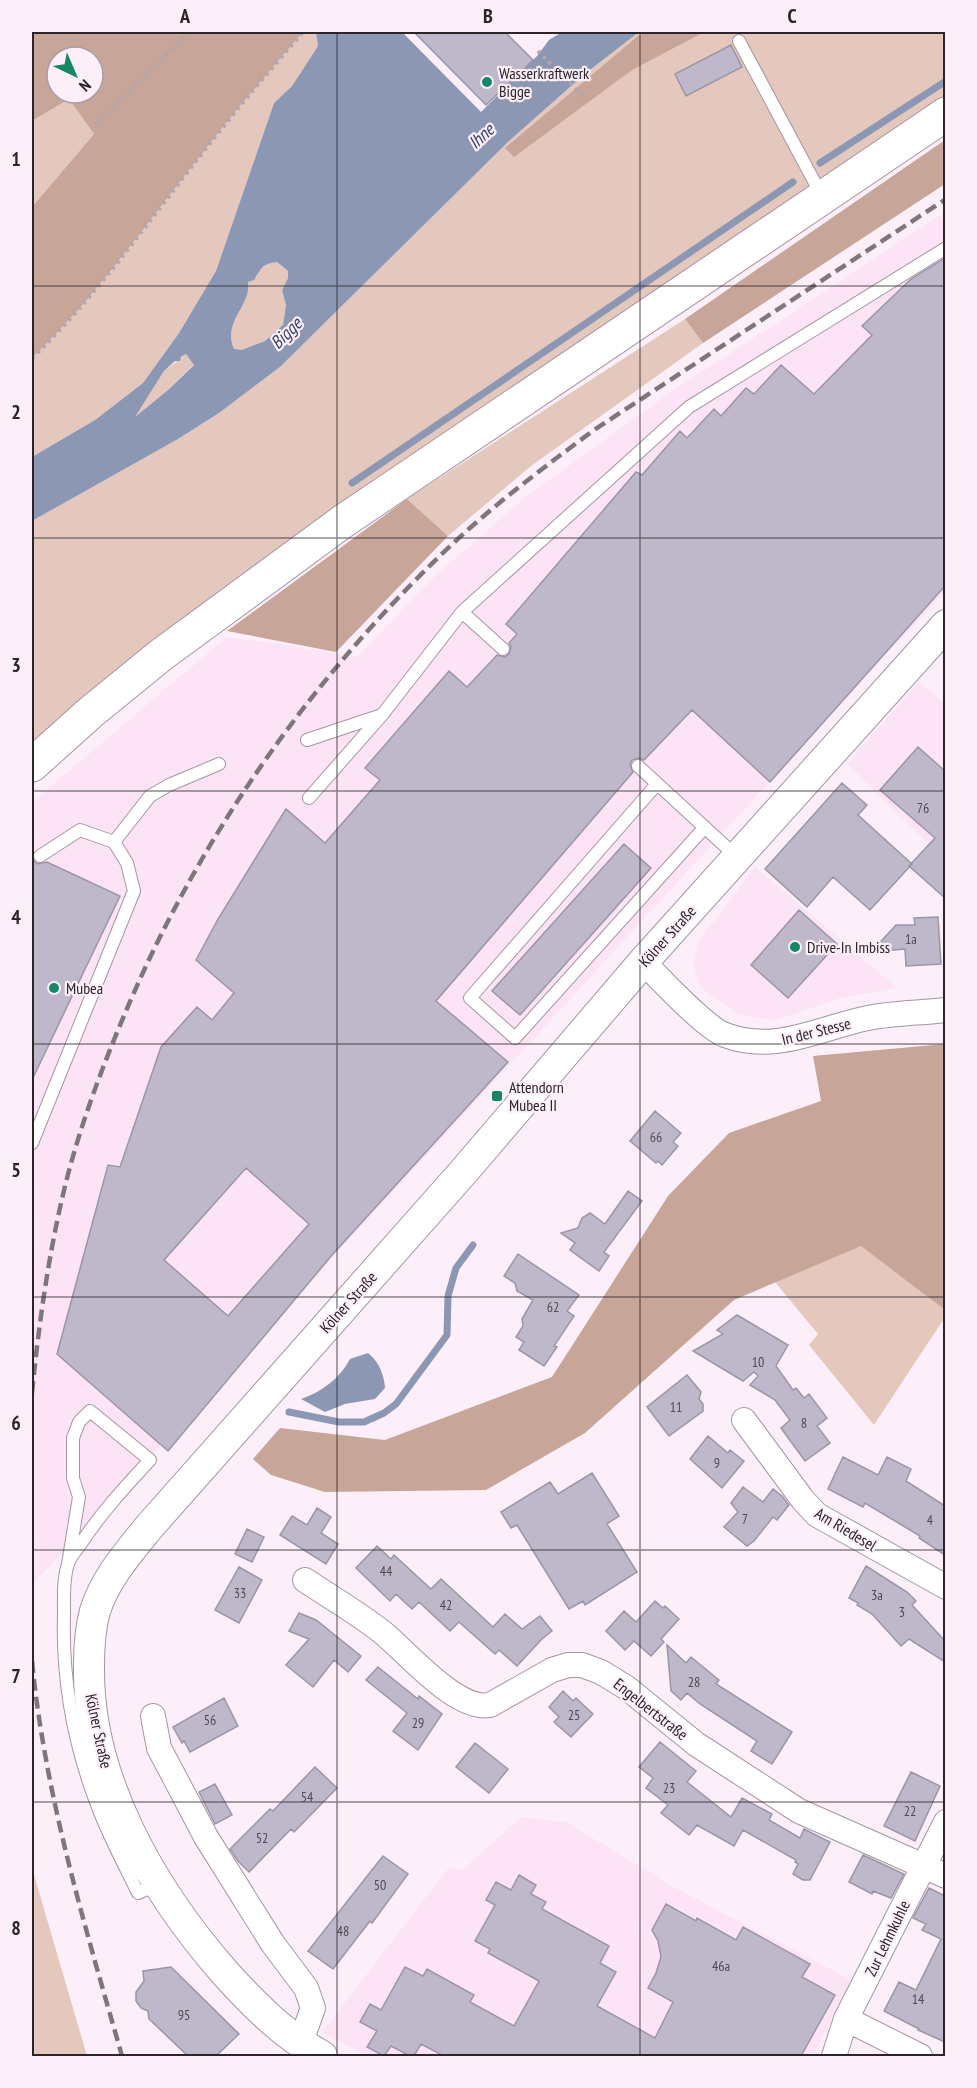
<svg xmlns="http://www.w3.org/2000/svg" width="977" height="2088" viewBox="0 0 977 2088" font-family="'PT Sans Narrow',sans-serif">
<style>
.built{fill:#fce4f6}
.green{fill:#e4c7bd}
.forest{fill:#c7a598;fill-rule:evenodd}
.water{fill:#8c97b4;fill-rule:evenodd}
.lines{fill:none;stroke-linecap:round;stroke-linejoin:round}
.stream{stroke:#8c97b4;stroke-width:7}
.building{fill:#beb8ca;stroke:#9b95a6;stroke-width:1.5;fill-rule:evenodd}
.service-casing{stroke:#a595a1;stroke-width:14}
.minor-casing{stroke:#a595a1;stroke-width:26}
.tertiary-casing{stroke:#a595a1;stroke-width:32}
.secondary-casing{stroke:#a595a1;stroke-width:35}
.path{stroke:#b1a6ae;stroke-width:4;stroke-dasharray:3 4.5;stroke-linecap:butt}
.service{stroke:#fff;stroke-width:12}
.minor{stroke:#fff;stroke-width:24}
.tertiary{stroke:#fff;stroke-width:30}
.secondary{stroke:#fff;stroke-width:33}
.rail{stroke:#7f767c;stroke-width:4.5;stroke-dasharray:12 6;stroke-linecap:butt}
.grid{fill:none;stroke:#2b2529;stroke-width:1.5;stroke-opacity:0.55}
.poi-dot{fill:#168766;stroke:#fdeff9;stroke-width:2}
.labels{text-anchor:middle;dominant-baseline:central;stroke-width:4.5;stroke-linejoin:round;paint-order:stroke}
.number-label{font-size:14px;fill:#504a51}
.poi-label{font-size:16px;fill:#2b2529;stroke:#fdeff9;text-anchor:start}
.street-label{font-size:16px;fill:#2b2529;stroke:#fdeff9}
.water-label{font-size:18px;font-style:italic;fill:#34446e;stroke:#fdeff9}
.neatline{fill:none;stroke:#2b2529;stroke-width:2}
.grid-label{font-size:20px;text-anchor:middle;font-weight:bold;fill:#2b2529}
</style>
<rect width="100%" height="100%" fill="#fdeff9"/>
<path class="built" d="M945 212V591L32 1585V802L227 637 266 642 358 657 433 578 523 499 668 394Z
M919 682 945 704V860L847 764Z
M755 867 897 988 840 998 774 1021 738 1014 700 987 693 964 699 941Z
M521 1817 566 1822 672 1886 851 1980 813 2056H367L322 2032 450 1866 461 1871Z"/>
<path class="green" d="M303 32H316L318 46 292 86 274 103 216 271 179 333 143 383 95 420 32 457V358C93 300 144 229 195 162 230 117 266 75 303 32Z
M639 32H945V95L309 529 32 741V521L178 439 219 413 280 367 509 141 586 73Z
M69 99 94 134 32 207V121Z
M277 262 288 271V278L282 290 286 305 283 325 265 341 242 351 234 349C222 320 252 304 248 282L257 276 259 269 268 263Z
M685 319 703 343 531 466 448 536 407 499Z
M186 354 194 364 168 390 134 418 164 371Z
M861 1245 945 1310V1317L874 1425 809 1345 818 1334 775 1282Z
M32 1868 87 2056H32Z"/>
<path class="forest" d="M32 32H303C264 77 226 122 190 169 140 233 91 302 32 358V207L94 134 69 99 32 121ZM57 57H93V93H57Z
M648 32H704L632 70 514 157 505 148 638 36Z
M945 140V184L703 343 685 319Z
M407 499 448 536 336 652 227 631Z
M945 1044V1310L861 1246 734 1300 585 1433 486 1490 325 1492 271 1475 253 1459 280 1428 385 1440 552 1377 668 1196 729 1133 821 1101 813 1056Z"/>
<path class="water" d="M316 32H402L481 112 537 56 549 40 562 32H639L586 73 509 141 280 367 219 413 178 439 32 521V457L95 420 143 383 179 333 216 271 274 103 292 86 318 46ZM277 262 288 271V278L282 290 286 305 283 325 265 341 242 350 234 349C222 321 252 305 248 282L254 280C262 268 261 264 277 262ZM186 354 194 365 168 390 135 417 164 371 175 361H180L181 357Z
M368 1353C379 1362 384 1374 385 1388L375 1399 345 1404 325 1412 301 1399C322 1392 340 1378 350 1359Z"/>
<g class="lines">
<path class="stream" d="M820 163 946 81
M352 483 793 182
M289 1412 339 1422H364L384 1413 396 1404 447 1335 448 1296 456 1268 473 1245"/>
</g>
<path class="building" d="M414 32H505L533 60 486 105Z
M731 45 742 67 686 96 675 74Z
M945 258V586L770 782 692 710 644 760 639 758 632 760 630 765 633 772 436 1001 508 1062 332 1255 168 1451 57 1354 108 1165 120 1167 161 1047 197 1007 212 1020 234 993 196 960 218 919 286 809 325 843 380 780 365 768 449 671 467 687 497 655 505 657 509 654 511 647 509 643 517 634 506 624 636 472 642 475 680 431 687 438 714 409 721 416 746 388 754 394 781 365 814 394 872 335 862 326 911 279ZM246 1168 309 1224 228 1316 164 1260Z
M918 747 945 771V898L909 866 935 838 880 790Z
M842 783 867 805 858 815 912 864 870 910 833 877 807 907 765 869Z
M624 844 651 868 520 1015 492 991Z
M32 854 33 860 37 864 47 862 120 896 32 1080Z
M799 910 837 944 788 998 751 965Z
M938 917 941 964 906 966 905 949 871 952 896 925H915L914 918Z
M655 1111 681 1133 673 1142 678 1146 662 1165 658 1161 656 1163 630 1141Z
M628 1191 642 1201 604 1252 609 1256 599 1271 570 1250 575 1243 561 1233 578 1228 582 1218 590 1213 605 1224Z
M518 1254 579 1295 567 1311 574 1316 554 1346 557 1347 544 1366 519 1350 524 1342 516 1337 523 1326 522 1319 533 1300 517 1291 515 1283 504 1276Z
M737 1315 788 1345 776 1366 793 1390 796 1388 804 1398 809 1394 827 1418 817 1426 830 1443 805 1461 781 1428 790 1420 775 1400 750 1385 758 1376 754 1372 743 1381 693 1351 723 1334 717 1330Z
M687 1375 701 1392 699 1399 703 1404V1411L669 1436 647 1407Z
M708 1436 728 1453 730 1450 744 1461 722 1488 690 1459Z
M843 1457 878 1475 887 1457 911 1469 906 1481 945 1506V1555L919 1538 920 1536 865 1503 863 1507 828 1489Z
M592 1473 619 1516 607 1524 637 1572 585 1605 583 1601 569 1609 517 1525 511 1528 501 1512 550 1482 558 1494Z
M743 1487 763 1502 773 1489 782 1496 789 1505 777 1520 773 1517 754 1541 747 1546 724 1527 738 1512 731 1503Z
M317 1508 331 1517 321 1533 338 1544 326 1564 280 1535 292 1516 307 1525Z
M247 1529 264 1537 252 1562 235 1554Z
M377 1546 391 1559 394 1555 431 1589 441 1579 493 1627 505 1614 522 1629 540 1616 552 1631 542 1639 517 1666 499 1650 495 1654 459 1622 450 1631 419 1602 412 1609 396 1594 390 1601 356 1568Z
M866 1566 907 1592 916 1601 912 1605 945 1641V1662L909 1639 901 1646 872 1614 857 1605 858 1603 849 1598Z
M239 1567 262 1580 239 1623 215 1610Z
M655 1601 663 1608 665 1606 679 1619 661 1639 664 1642 651 1656 634 1641 625 1650 606 1631 624 1611 636 1622Z
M299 1613 316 1620 361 1656 348 1672 334 1660 313 1687 286 1665 309 1639 289 1631Z
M667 1645 686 1663 691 1657 719 1680 716 1684 792 1732 772 1764 751 1751 757 1741 700 1704 687 1693 681 1700 671 1691Z
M378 1667 418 1699 419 1696 442 1714 418 1750 393 1731 407 1713 366 1680Z
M563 1691 573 1701 576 1698 593 1714 571 1737 554 1722 559 1717 549 1707Z
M224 1698 238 1726 190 1752 184 1741 182 1743 173 1727Z
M660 1742 696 1771 687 1782 731 1817 742 1798 772 1814 769 1820 800 1838 804 1829 830 1842 810 1880H803L793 1874 798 1864 795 1862 796 1860 743 1830 734 1846 697 1825 689 1835 661 1813 668 1805 646 1788 653 1778 639 1767Z
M475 1743 508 1769 489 1793 456 1767Z
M315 1767 337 1788 294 1832 291 1829 249 1872 238 1861 230 1849 270 1809 273 1811Z
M911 1772 940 1786 915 1841 884 1826Z
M215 1784 232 1815 215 1824 199 1792Z
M863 1855 904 1874 891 1898 873 1891 872 1894 849 1882Z
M383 1856 408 1874 372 1923 370 1921 333 1969 308 1951Z
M519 1875 536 1885 531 1894 546 1902 542 1909 609 1946 600 1963 616 1972 597 2006 655 2038 673 2002 648 1988 656 1973 661 1957 658 1941 652 1930 666 1904 696 1921 697 1918 736 1940 743 1927 810 1964 802 1977 835 1995 801 2056H444L421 2044 414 2056H410L391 2046 384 2056 367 2047 377 2031 360 2022 370 2004 381 2010 405 1967 423 1976 427 1969 474 1995 470 2002 514 2026 539 1981 488 1953 490 1949 475 1941 495 1905 486 1900 496 1882 511 1890Z
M929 1888 945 1896V2042L918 2030 919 2029 884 2011 899 1982 916 1990 941 1939 922 1930 926 1924 913 1918Z
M171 1967 239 2034 216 2056H188L149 2019 148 2011 141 2008 136 2001V1992L144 1981 143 1971Z"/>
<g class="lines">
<defs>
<path id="service" d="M739 41 822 196
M462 612 503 649
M307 740 382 715
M638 766 737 857
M657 784 470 998 515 1038 705 827
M309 798 382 715 462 612 689 407 946 248
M40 856 80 830 114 842
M32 1143 134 891 127 863 114 842 150 796 169 785 219 764
M68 1564 79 1497 73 1478V1438L79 1422 90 1411 150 1460C125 1487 100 1514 80 1545 76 1550 70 1557 68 1564 63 1578 64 1599 64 1614 62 1679 73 1741 96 1802 107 1833 124 1864 138 1893L158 1884"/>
<path id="minor" d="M643 962C662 980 704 1027 725 1035 776 1054 819 1028 868 1018 893 1013 920 1013 946 1010
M744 1420 803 1500 817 1515 946 1587
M305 1580C330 1597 358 1613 382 1632 408 1653 456 1711 490 1705L552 1670 568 1665H582L601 1672 627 1688 696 1744 799 1811 946 1876
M153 1716 159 1748 206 1837 273 1944 306 1988 313 2008 300 2044
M846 2019 920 2056
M834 2056 846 2019 946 1822"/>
<path id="tertiary" d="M322 2056C284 2035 255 2006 226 1974 153 1891 87 1779 89 1665 89 1647 90 1629 95 1611 105 1579 128 1553 149 1527L465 1170 643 962 946 625"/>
<path id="secondary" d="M32 765 91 712 161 655 342 522 946 114"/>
</defs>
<use href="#service" class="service-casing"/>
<use href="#minor" class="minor-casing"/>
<use href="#tertiary" class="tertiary-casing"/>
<use href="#secondary" class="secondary-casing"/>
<path class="path" d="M538 51 585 98
M96 124 188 32
M32 358C91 302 140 233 190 169 226 122 264 77 303 32"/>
<use href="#service" class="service"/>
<use href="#minor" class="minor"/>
<use href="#tertiary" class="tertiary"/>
<use href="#secondary" class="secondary"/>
<path class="rail" d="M32 1393C39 1322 49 1251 66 1182 82 1119 106 1057 132 997 206 828 313 677 446 550 492 506 543 468 594 430L946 199
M32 1661C45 1796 85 1926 122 2056"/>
</g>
<path class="grid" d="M337 32V2056M640 32V2056M32 286H946M32 538H946M32 791H946M32 1044H946M32 1297H946M32 1550H946M32 1802H946"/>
<g class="poi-dot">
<circle cx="487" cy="82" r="6"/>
<circle cx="795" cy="947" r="6"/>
<circle cx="54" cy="988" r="6"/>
<rect x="491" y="1090" width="12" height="12" rx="3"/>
</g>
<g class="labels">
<g class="number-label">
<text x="923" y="808">76</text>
<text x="911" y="939">1a</text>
<text x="656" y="1137">66</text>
<text x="553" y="1307">62</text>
<text x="758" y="1362">10</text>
<text x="676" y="1407">11</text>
<text x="804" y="1423">8</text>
<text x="717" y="1463">9</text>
<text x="745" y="1519">7</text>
<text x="930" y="1520">4</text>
<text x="386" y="1571">44</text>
<text x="240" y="1593">33</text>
<text x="877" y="1595">3a</text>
<text x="446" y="1605">42</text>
<text x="902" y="1612">3</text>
<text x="694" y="1682">28</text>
<text x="574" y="1715">25</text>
<text x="210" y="1720">56</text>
<text x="418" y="1723">29</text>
<text x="669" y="1788">23</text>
<text x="307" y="1797">54</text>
<text x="910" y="1811">22</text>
<text x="262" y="1838">52</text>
<text x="380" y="1885">50</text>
<text x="343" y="1931">48</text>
<text x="721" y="1966">46a</text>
<text x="918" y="1999">14</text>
<text x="184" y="2015">95</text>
</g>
<g class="poi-label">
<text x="499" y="73">Wasserkraftwerk<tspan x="499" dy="18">Bigge</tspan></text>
<text x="807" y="947">Drive-In Imbiss</text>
<text x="66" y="988">Mubea</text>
<text x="509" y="1087">Attendorn<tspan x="509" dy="18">Mubea II</tspan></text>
</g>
<g class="street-label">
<text transform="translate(667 936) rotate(-48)">Kölner Straße</text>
<text transform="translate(816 1031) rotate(-14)">In der Stesse</text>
<text transform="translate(348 1302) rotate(-48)">Kölner Straße</text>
<text transform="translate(846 1529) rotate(31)">Am Riedesel</text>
<text transform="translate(651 1709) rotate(38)">Engelbertstraße</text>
<text transform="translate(99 1731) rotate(78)">Kölner Straße</text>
<text transform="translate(887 1938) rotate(-64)">Zur Lehmkuhle</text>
</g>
<g class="water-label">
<text transform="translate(481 136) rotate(-43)">Ihne</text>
<text transform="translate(286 333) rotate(-45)">Bigge</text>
</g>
</g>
<rect width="977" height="2088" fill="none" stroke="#fdeff9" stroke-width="66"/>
<g transform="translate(75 75) rotate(136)"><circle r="28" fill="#fdeff9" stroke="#a99ea6" stroke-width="1.5"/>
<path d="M0-4.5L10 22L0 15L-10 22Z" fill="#168766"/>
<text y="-9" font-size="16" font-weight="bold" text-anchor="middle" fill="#2b2529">N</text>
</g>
<rect x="33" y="33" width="911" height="2022" class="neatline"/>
<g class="grid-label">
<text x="185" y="23">A</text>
<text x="488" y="23">B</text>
<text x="792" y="23">C</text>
<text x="16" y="166">1</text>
<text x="16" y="419">2</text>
<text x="16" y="672">3</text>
<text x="16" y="924">4</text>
<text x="16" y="1177">5</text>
<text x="16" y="1430">6</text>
<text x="16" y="1683">7</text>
<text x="16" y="1935">8</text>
</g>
</svg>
